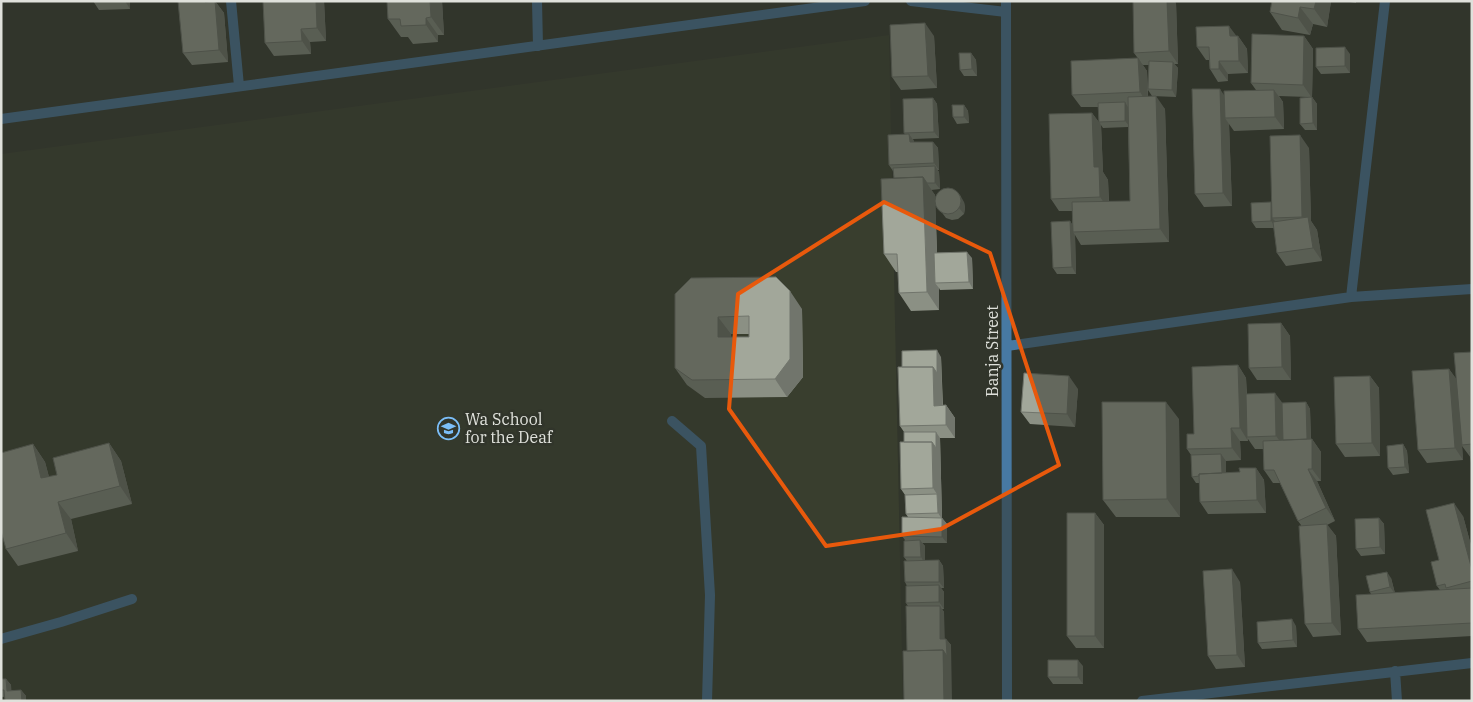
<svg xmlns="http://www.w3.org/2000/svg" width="1473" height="702" viewBox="0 0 1473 702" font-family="'IBM Plex Serif',serif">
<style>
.built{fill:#393e2e}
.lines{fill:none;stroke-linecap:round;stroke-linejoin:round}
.lane{stroke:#4779a3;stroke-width:10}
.street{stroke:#4779a3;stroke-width:10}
.wall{fill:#8b9084;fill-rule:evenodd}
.shaded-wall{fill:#71756c}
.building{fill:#a2a79a;stroke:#71756c;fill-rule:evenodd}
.marked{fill:none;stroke:#e8590c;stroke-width:4;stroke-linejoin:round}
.labels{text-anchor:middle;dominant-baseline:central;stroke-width:5;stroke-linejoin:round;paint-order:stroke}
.street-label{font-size:16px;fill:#dfe1db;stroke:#31352b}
.poi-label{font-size:16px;fill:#dfe1db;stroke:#31352b;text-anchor:start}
</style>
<rect width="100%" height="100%" fill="#31352b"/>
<path class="built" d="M889 35 903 701H1V154Z"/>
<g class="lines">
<path class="lane" d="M672 421 701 446 710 595 707 701
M1 639 61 622 132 599"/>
<path class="street" d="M231 1 239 86
M537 1 538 46
M911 1 1006 12
M1006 1 1007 701
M1 119 865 1
M1351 297 1385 1
M1007 346 1351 297 1472 289
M1395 671 1397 701
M1142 701 1472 663"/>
</g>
<path class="wall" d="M93 1H130V9L99 10Z
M215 1 224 13 228 62 192 65 183 53Z
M263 1H324L326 41 310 42 311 54 274 56 265 43Z
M387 1H442L444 35H438V42L413 44 408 37H401L388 19Z
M1268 1H1331L1327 27 1313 24 1310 35 1282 30 1270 12 1272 2Z
M1344 1H1356V3Z
M1176 3 1178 64H1174L1178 68 1176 97 1152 96 1148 90V97L1165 109 1169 242 1081 245 1075 235 1076 274H1057L1053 268 1070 221 1072 225V211H1059L1051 199 1092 113 1101 125 1103 172 1108 180 1109 201H1130L1128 127 1103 128 1099 122 1098 107H1081L1072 95 1138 58 1147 71 1148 88 1149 65H1143L1134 53Z
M934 36 937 88 901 90 892 77Z
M1236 36H1238L1247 49 1248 73 1228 74V81L1218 82 1210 69 1209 60H1206L1197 47Z
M1304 36 1313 49 1312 97 1317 104V130H1305L1300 124 1308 97 1279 96 1283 102 1284 129 1234 131 1229 124 1232 206 1204 207 1195 194 1225 96 1256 90 1251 83Z
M971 53 976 60 977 76H964L960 70Z
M1350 54V73L1321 74 1316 67Z
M933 98 937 104 939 138 913 139 914 142H933L938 148 939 170H937L939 172 940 189 931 190 935 195 937 253 972 258 973 289 940 290 939 288V310L911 311 899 293 898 272H896L884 254 894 178 893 171 889 165 905 134 904 133Z
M964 105 968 111 969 123 957 124 953 117Z
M1309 148 1311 221 1317 230 1322 261 1286 266 1277 253 1274 228H1256L1252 222 1272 204Z
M964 202 965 208 964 214 958 219 952 220 946 218 937 206Z
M675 294 802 309 803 377 787 397 705 398 687 385 675 368ZM731 334H749V337H731Z
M1281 323 1290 336 1291 380H1257L1249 368Z
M1472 352V467L1471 458 1462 446 1463 460 1427 463 1418 450 1449 369 1456 379Z
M941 357 943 405H946L955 418V438H940L942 518 947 524V543H922L925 546V560H939L943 566 944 588H941L944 592V609H942L944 612V639H946L951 645 907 651 908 606 906 603 907 586 905 582 907 561 904 557 905 540 902 536 908 517 906 514 905 495 901 489 904 442V432L900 426 902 367Z
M1238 365 1246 378 1247 394 1282 403 1306 402 1310 409 1311 439H1312L1321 452V481H1317L1335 521 1327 525 1336 536 1341 635 1313 637 1305 624 1301 525 1298 521 1280 483H1273L1264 470 1263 449H1255L1248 439V441H1240L1241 460 1226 461V473L1240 472 1256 468 1264 480 1266 513 1208 514 1200 502 1199 483H1196L1192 477 1191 455 1187 449 1194 434Z
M1370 376 1379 388 1380 456 1345 457 1336 444Z
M1078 389 1075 427 1030 424 1021 412Z
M1179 419 1180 517H1116L1103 500Z
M109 443 121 461 132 504 71 519 78 551 18 566 6 549 33 444 45 462 49 477 57 475Z
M1403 444 1407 451 1409 473 1393 475 1388 468Z
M1095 513 1104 525V648H1076L1067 636Z
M1463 516 1472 549V636L1367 642 1358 629 1371 594 1370 592 1391 578 1395 593 1440 590 1437 586 1439 560Z
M1379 518 1384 524 1385 554 1361 556 1356 549Z
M1240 582 1245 667 1216 669 1208 656Z
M1296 626 1297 647 1262 649 1258 643Z
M1083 666V684H1053L1048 677Z
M1 679H6L11 685V690H21L26 696 1 697Z"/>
<path class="shaded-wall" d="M125 1H130V9Z
M215 1 224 13 228 62 219 50Z
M316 1H324L326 41 317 28Z
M430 1H442L444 35 431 17Z
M1167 1H1175L1176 3 1178 64 1169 51Z
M1316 1 1331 2 1327 27 1314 9Z
M1300 7 1313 24 1310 35 1298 18Z
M426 18 438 35V42L426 25Z
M925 23 934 36 937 88 928 76Z
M1229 26 1238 38 1230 36Z
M301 29 310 42 311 54 302 41Z
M1238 36 1247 49 1248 73 1239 61Z
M1304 36 1313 49 1312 98 1303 85Z
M1345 47 1350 54V73L1345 66Z
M971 53 976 60 977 76 972 69Z
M1138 58 1147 71 1148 105 1140 92Z
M1219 61 1228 74V81L1219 69Z
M1173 62 1178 68 1176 97 1172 90Z
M1220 89 1228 101 1225 118 1229 124 1232 206 1223 193Z
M1274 90 1283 102 1284 129 1275 117Z
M1156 96 1165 109 1169 242 1160 229Z
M1312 97 1317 104V130L1313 123Z
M933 98 937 104 939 138 934 132Z
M1125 102 1129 109 1130 127 1125 121Z
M964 105 968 111 969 123 964 117Z
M1092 113 1101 125 1103 172 1108 180 1109 210 1100 197 1094 167Z
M909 134 914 141V149L910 142Z
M1300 135 1309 148 1311 221 1317 230 1322 261 1313 248 1310 227 1302 217Z
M933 142 938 148 939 170 934 163Z
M935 166 939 172 940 189 935 183Z
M923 177 935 195 938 283H935L939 288V310L927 292Z
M960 195 964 202 965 208 964 214 959 208Z
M1271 202 1275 209 1272 218 1276 222V228L1271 221Z
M1070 221 1075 228 1073 232 1075 235 1076 274 1072 267Z
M967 252 972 258 973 289 969 282Z
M790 291 802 309 803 377 787 397 775 379Z
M718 317 731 334V355L718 337Z
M1281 323 1290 336 1291 380 1282 367Z
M937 350 941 357 943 418 934 406 933 367Z
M1238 365 1246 378 1248 437H1247L1248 441 1240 428Z
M1449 369 1458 381 1463 460 1455 448Z
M1069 376 1078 389 1075 427 1067 414Z
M1370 376 1379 388 1380 456 1372 443Z
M1275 393 1284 405 1285 448 1276 436Z
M1166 402 1179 419 1180 517 1167 499Z
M1306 402 1310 409 1311 449 1307 442Z
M946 405 955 418V438L946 425Z
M1231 428 1240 441 1241 460 1232 448Z
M936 432 940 438 942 518 947 524V543L942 537V519L938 513 937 494 933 488 932 442Z
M1312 439 1321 452V481L1312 469Z
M109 443 121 461 132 504 120 486Z
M33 444 45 462 54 496 41 478Z
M1403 444 1407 451 1409 473 1405 467Z
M1221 454 1226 461V482L1222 476Z
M1256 468 1264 480 1266 513 1257 500Z
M1308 469 1317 481 1335 521 1326 508Z
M58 502 71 519 78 551 66 533Z
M1454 503 1463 516 1472 549V570Z
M1095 513 1104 525V648L1095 636Z
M1379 518 1384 524 1385 554 1380 547Z
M1327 524 1336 536 1341 635 1332 623Z
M920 540 925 546V564L921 557Z
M939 560 943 566 944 588 939 582Z
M1232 569 1240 582 1245 667 1237 655Z
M1387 572 1391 578 1395 594 1390 587Z
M939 585 944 592V609L939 602Z
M940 606 944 612 945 645 940 639Z
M1292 619 1296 626 1297 647 1293 640Z
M946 639 951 645 952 701H944L943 650Z
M1078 660 1083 666V684L1078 677Z
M6 679 11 685 12 697 7 691Z
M21 690 26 696V701H22Z"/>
<path class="building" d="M178 1H205V2L215 1 219 50 183 53Z
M263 1H316L317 28 301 29 302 41 265 43Z
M387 1H430L431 17 426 18V25L401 26 400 19H388Z
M1133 1H1167L1169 51 1134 53Z
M1272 1H1316L1314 9 1300 7 1298 18 1270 12Z
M925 23 928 76 892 77 890 25Z
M1229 26 1230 36H1238L1239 61H1219V69H1210L1209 47H1197L1196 27Z
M1252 34 1304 36 1303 85 1251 83Z
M1345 47V66L1316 67V48Z
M959 53H971L972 69 960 70Z
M1138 58 1140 92 1072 95 1071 61Z
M1149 61 1173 62 1172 90 1148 89Z
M1192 89H1220L1223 193 1195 194Z
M1274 90 1275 117 1225 118 1224 91Z
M1156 96 1160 229 1073 232 1072 202 1130 201 1128 97Z
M1312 97 1313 123 1300 124V98Z
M933 98 934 132 904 133 903 99Z
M1125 102V121L1099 122 1098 103Z
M952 105H964V117H953Z
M1092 113 1094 167H1099L1100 197 1051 199 1049 114Z
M909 134 910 142H933L934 163 889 165 888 135Z
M1300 135 1302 217 1272 218 1270 136Z
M935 166V183H927L923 177 894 178 893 168Z
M923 177 927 292 899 293 897 254H884L881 179Z
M935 201a13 13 0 1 1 26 0a13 13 0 1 1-26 0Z
M1271 202V221L1252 222 1251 203Z
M1308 217 1313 248 1277 253 1273 222Z
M1070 221 1072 267 1053 268 1051 222Z
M967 252 969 282 935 283 934 253Z
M776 277 790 291V359L775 379 692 380 675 368V294L691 278ZM749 316V337H718V317Z
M1281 323 1282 367 1249 368 1248 324Z
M937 350V373L933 367H902V351Z
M1472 352V444L1462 445 1454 353Z
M1238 365 1240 428H1231L1232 448 1187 449V434H1194L1192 367Z
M898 367H933L934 406 946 405V425L900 426Z
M1449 369 1455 448 1418 450 1412 371Z
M1024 373 1069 376 1067 414 1021 412Z
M1370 376 1372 443 1336 444 1334 377Z
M1275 393 1276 436 1247 437 1246 394Z
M1102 402H1166L1167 499 1103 500Z
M1306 402 1307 439 1283 440 1282 403Z
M904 432H936V448L932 442H904Z
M1312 439V469H1308L1326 508 1298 521 1274 470H1264L1263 441Z
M900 442H932L933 488 901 489Z
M109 443 120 486 58 502 66 533 6 549 1 531V453L33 444 41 478 57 475 53 458Z
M1403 444 1405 467 1388 468 1387 446Z
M1470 452H1472V467Z
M1221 454 1222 473 1199 474V476L1192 477 1191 455Z
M1239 468H1256L1257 500 1200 502 1199 474 1240 472Z
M937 494 938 513 906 514 905 495Z
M1454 503 1472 570V581L1446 588 1445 584 1437 586 1431 562 1439 560 1426 510Z
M1067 513H1095V636H1067Z
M902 517 942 518V537L902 536Z
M1379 518 1380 547 1356 549 1355 519Z
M1327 524 1332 623 1305 624 1299 526Z
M920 540 921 557H904V541Z
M939 560V582H905L904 561Z
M1232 569 1237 655 1208 656 1203 571Z
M1387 572 1390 587 1370 592 1366 576Z
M939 585V602L906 603V586Z
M1472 588V623L1358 629 1356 595Z
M906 606H940V639H946L947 656 943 650 907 651Z
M1292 619 1293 640 1258 643 1257 622Z
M943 650 944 701H904L903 651Z
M1048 660H1078V677H1048Z
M1 679H6L7 691 21 690 22 701H5L4 690H1Z"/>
<path d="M0 0H1473V702H0ZM884 202 990 253 1059 465 941 529 826 546 729 409 738 294Z" fill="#31352b" fill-opacity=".55" fill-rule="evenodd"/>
<path class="marked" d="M884 202 990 253 1059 465 941 529 826 546 729 409 738 294Z"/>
<defs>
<symbol id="school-ring" viewBox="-11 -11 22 22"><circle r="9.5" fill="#31352b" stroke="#7bbef8" stroke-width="1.5"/><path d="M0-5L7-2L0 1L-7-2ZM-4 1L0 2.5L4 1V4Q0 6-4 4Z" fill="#7bbef8"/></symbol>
</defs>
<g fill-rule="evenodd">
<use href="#school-ring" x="436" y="416" width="25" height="25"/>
</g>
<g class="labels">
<g class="street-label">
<text transform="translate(992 351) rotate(-90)">Banja Street</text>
</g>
<g class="poi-label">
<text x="465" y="419">Wa School<tspan x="465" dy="18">for the Deaf</tspan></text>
</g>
</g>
<rect width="1473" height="702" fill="none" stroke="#dfe1db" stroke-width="5"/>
</svg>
